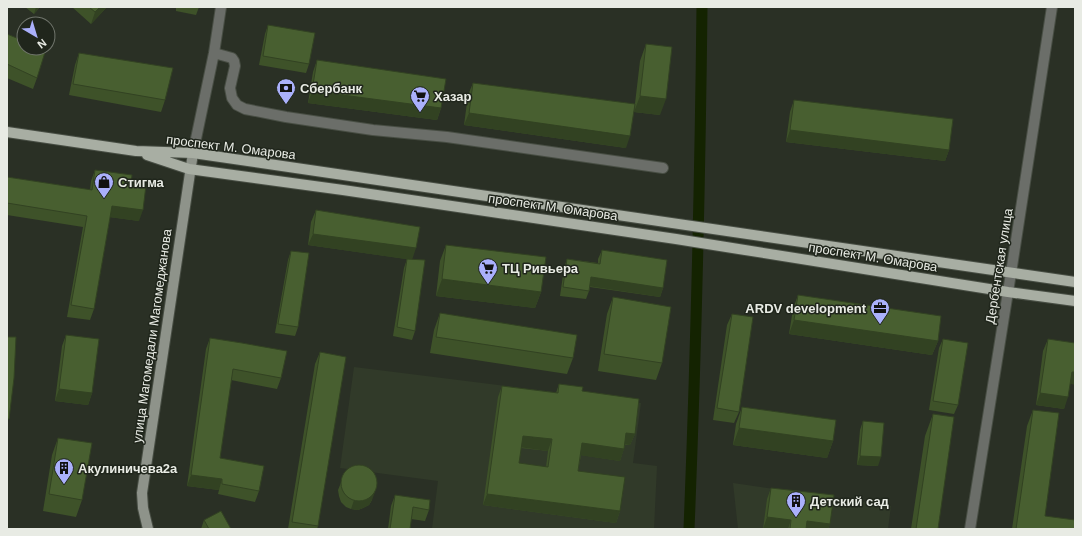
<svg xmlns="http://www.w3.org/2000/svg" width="1082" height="536" viewBox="0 0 1082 536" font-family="Helvetica,sans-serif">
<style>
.built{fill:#313a29}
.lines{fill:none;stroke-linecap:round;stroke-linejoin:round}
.canal{stroke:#142301;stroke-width:11}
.minor-casing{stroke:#484e44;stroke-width:12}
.secondary-casing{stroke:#484e44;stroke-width:12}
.primary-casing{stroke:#484e44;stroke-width:12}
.minor{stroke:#6b6e69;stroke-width:10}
.secondary{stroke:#8e938a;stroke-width:10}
.primary{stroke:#a8aea3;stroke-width:10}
.wall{fill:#3e5229;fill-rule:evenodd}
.shaded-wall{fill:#324222}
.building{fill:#485f30;stroke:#324222;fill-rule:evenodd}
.labels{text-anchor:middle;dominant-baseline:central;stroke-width:3;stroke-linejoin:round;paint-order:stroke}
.poi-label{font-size:13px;font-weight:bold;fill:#e8ebe4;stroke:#20261c;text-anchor:start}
.street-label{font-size:13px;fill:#e8ebe4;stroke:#20261c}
</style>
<rect width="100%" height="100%" fill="#2a3025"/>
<path class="built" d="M354 367 641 403 633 463 657 466 654 529H432L438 481 340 468Z
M733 483 891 506 888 529H738Z"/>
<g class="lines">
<path class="canal" d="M689 529C696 355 700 181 702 7"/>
<defs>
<path id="minor" d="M214 53 232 58 234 61 235 66 230 88 232 98 237 105 245 109 286 117 373 130 447 137 663 168
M193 153 214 53 221 7
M970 529 1011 273 1052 7"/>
<path id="secondary" d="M148 529 143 508 142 493 193 153"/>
<path id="primary" d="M7 132 136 151 193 153 1075 282
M147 155 189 169 343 190 676 239 1008 292 1075 301"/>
</defs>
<use href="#minor" class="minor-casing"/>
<use href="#secondary" class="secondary-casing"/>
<use href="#primary" class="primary-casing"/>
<use href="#minor" class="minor"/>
<use href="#secondary" class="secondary"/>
<use href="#primary" class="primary"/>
</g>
<path class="wall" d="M25 7H40L34 14Z
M72 7H107L91 24Z
M176 7H199L196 15 176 11Z
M268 25 309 64 306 73 259 65 265 34Z
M7 34 37 78 33 89 7 78Z
M646 44 660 115 634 112 640 61Z
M79 53 165 100 161 112 69 95 75 65Z
M317 60 441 108 437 120 308 103 313 72Z
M473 83 626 148 464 125 468 95Z
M794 100 949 150 945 161 786 142 790 112Z
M1075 129V138L1074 137Z
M95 170 131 183 139 221 110 217 94 309 90 320 67 317 83 227 7 215V177L90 190 91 181Z
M316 210 412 259 415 331 412 340 393 336 404 268 407 259 308 245 311 222Z
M446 245 541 292 535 308 436 296 440 261Z
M602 250 663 288 660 297 590 287 589 291 586 299 560 296 564 268 567 259 598 263V259Z
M291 251 298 327 295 336 275 333 288 260Z
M798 295 938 341 932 355 789 334 793 309Z
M613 297 662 363 656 380 598 371 607 314Z
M440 313 573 358 567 374 430 353 434 330Z
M732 314 739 412 734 423 713 420 727 325Z
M66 335 92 393 88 405 55 401 62 346Z
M210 338 281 378 277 389 231 380 220 458 259 491 255 502 218 494 219 490 187 486 206 349Z
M943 339 958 405 954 414 929 410 939 348Z
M1048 339 1070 384 1064 409 1036 405 1043 351Z
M320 352 318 526 317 529H288L315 364Z
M559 384 582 391 635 434 630 445H625L620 461 581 455 578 471 620 511 616 523 483 505 498 397 502 386 556 393ZM521 448 548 451 546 467 519 463Z
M742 407 833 441 827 458 733 445 736 424Z
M1033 410 1045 516 1075 529H1012L1027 426Z
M933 414 938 529H911L925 436Z
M863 421 878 466 857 465 860 430Z
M58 438 82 500 76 517 43 511 52 455Z
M344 475 372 500 369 505 363 508 358 510 351 509 346 507 341 502 339 496 338 490Z
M771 488 830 524 828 529H763L767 499Z
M395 495 429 510 425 521 411 519 410 529H388L391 506Z
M204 520 231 529H201Z"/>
<path class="shaded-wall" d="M36 7H40L34 14Z
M100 7H107L91 24 95 12Z
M312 91 441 108 437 120 308 103Z
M640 96 666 99 660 115 634 112Z
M469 113 630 136 626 148 464 125Z
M790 130 949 150 945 161 786 142Z
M112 206 143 210 139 221 108 217Z
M313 234 416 248 412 260 308 245Z
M591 277 663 288 660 297 588 286Z
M442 279 541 292 535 308 436 296Z
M794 320 938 341 932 355 789 334Z
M1072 372H1075V385L1068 383Z
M59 389 92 393 88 405 55 401Z
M1040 393 1068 397 1064 409 1036 405Z
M739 428 833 441 827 458 733 445Z
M626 433 635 434 630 445 622 444Z
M523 436 552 439 548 451 519 447Z
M582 443 624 449 620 461 578 455Z
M860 456 881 457 878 466 857 465Z
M191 475 222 479 219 490 187 486Z
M375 492 372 500 369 505 363 508 358 510 351 509 354 500Z
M487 494 620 511 616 523 483 505Z
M767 517 791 520 788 529H763Z
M807 521 830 524 828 529H804Z"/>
<path class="building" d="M89 7H100L95 12Z
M268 25 315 33 309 64 263 56Z
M7 34 24 41V48H43L46 49 37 78 7 64Z
M646 44 672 47 666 99 640 96Z
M79 53 173 68 165 100 73 84Z
M317 60 446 79 441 108 312 91Z
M473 83 635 104 630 136 469 113Z
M794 100 953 119 949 150 790 130Z
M95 170 132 175 131 183 146 185 143 210 112 206 94 309 71 305 87 216 7 203V177L92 190Z
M316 210 420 227 416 248 313 234Z
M446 245 546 257 541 292 442 279Z
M602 250 667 260 663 288 591 277 589 291 563 287 567 259 600 264Z
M291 251 309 253 298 327 278 324Z
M407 259 425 260 415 331 397 327Z
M798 295 941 316 938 341 794 320Z
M613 297 671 307 662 363 604 354Z
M440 313 577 335 573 358 436 337Z
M732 314 753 317 739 412 717 408Z
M66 335 99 339 92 393 59 389Z
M7 337H16L14 378 9 419H7Z
M210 338 242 343 287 351 281 378 233 369 220 458 264 466 259 491 222 484V479L191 475Z
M943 339 968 343 958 405 933 401Z
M1048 339 1075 343V372H1072L1068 397 1040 393Z
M320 352 346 357 318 526 292 522Z
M559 384 583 387 582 391 639 399 635 434 626 433 624 449 582 443 578 471 625 477 620 511 487 494 502 386 558 393ZM523 436 552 439 548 467 519 463Z
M742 407 836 420 833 441 739 428Z
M1033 410 1059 413 1045 516 1075 520V529H1016Z
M933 414 954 417 938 529H916Z
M863 421 884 423 881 457 860 456Z
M58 438 92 443 82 500 49 494Z
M341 483a18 18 0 1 1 36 0a18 18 0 1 1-36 0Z
M771 488 834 495 830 524 807 521 806 529H790L791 520 767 517Z
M395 495 430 500 429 510 413 507 410 529H390Z
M221 511 231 529H209L204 520Z"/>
<defs>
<symbol id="bank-pin" viewBox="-11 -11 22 30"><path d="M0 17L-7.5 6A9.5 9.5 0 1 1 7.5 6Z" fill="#aab0fb" stroke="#20261c"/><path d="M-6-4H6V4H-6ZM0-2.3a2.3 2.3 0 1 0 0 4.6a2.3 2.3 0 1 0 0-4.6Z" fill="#111"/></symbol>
<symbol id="supermarket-pin" viewBox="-11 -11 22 30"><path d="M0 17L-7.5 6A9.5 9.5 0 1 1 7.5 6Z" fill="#aab0fb" stroke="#20261c"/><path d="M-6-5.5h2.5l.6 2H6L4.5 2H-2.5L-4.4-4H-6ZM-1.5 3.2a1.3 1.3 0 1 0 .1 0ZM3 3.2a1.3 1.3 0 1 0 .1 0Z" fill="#111"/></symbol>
<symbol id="shop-pin" viewBox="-11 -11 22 30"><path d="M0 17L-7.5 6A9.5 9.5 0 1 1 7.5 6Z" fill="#aab0fb" stroke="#20261c"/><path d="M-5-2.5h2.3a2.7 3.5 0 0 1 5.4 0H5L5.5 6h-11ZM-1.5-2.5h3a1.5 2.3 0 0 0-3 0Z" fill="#111"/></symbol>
<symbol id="office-pin" viewBox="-11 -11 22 30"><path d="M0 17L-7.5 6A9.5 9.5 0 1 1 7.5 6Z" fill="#aab0fb" stroke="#20261c"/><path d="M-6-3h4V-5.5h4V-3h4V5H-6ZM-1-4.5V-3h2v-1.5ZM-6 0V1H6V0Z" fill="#111"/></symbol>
<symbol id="building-pin" viewBox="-11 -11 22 30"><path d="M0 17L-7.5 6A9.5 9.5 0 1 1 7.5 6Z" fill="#aab0fb" stroke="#20261c"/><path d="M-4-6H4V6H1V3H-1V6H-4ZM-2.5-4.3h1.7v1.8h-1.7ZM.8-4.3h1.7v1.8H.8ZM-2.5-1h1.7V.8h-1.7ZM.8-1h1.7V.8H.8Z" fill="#111"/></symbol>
</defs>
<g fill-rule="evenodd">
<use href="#bank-pin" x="275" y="77" width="22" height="30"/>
<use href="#supermarket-pin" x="409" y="85" width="22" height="30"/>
<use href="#shop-pin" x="93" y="171" width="22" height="30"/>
<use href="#supermarket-pin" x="477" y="257" width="22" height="30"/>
<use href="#office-pin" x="869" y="297" width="22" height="30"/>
<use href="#building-pin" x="53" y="457" width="22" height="30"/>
<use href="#building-pin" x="785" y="490" width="22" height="30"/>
</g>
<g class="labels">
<g class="poi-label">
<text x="300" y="88">Сбербанк</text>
<text x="434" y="96">Хазар</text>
<text x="118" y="182">Стигма</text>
<text x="502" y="268">ТЦ Ривьера</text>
<text x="866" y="308" text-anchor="end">ARDV development</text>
<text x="78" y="468">Акулиничева2а</text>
<text x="810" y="501">Детский сад</text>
</g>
<g class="street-label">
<text transform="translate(231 147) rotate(7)">проспект М. Омарова</text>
<text transform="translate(553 207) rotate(8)">проспект М. Омарова</text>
<text transform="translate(873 257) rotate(9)">проспект М. Омарова</text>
<text transform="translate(999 266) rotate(-81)">Дербентская улица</text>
<text transform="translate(152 336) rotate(-82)">улица Магомедали Магомеджанова</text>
</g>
</g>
<rect width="1082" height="536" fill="none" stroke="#e8ebe4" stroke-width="16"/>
<g transform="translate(36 36) rotate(142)"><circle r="19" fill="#20261c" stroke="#70756c"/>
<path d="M0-3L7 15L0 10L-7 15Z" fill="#aab0fb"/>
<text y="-6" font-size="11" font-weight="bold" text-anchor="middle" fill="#e8ebe4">N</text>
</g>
</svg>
